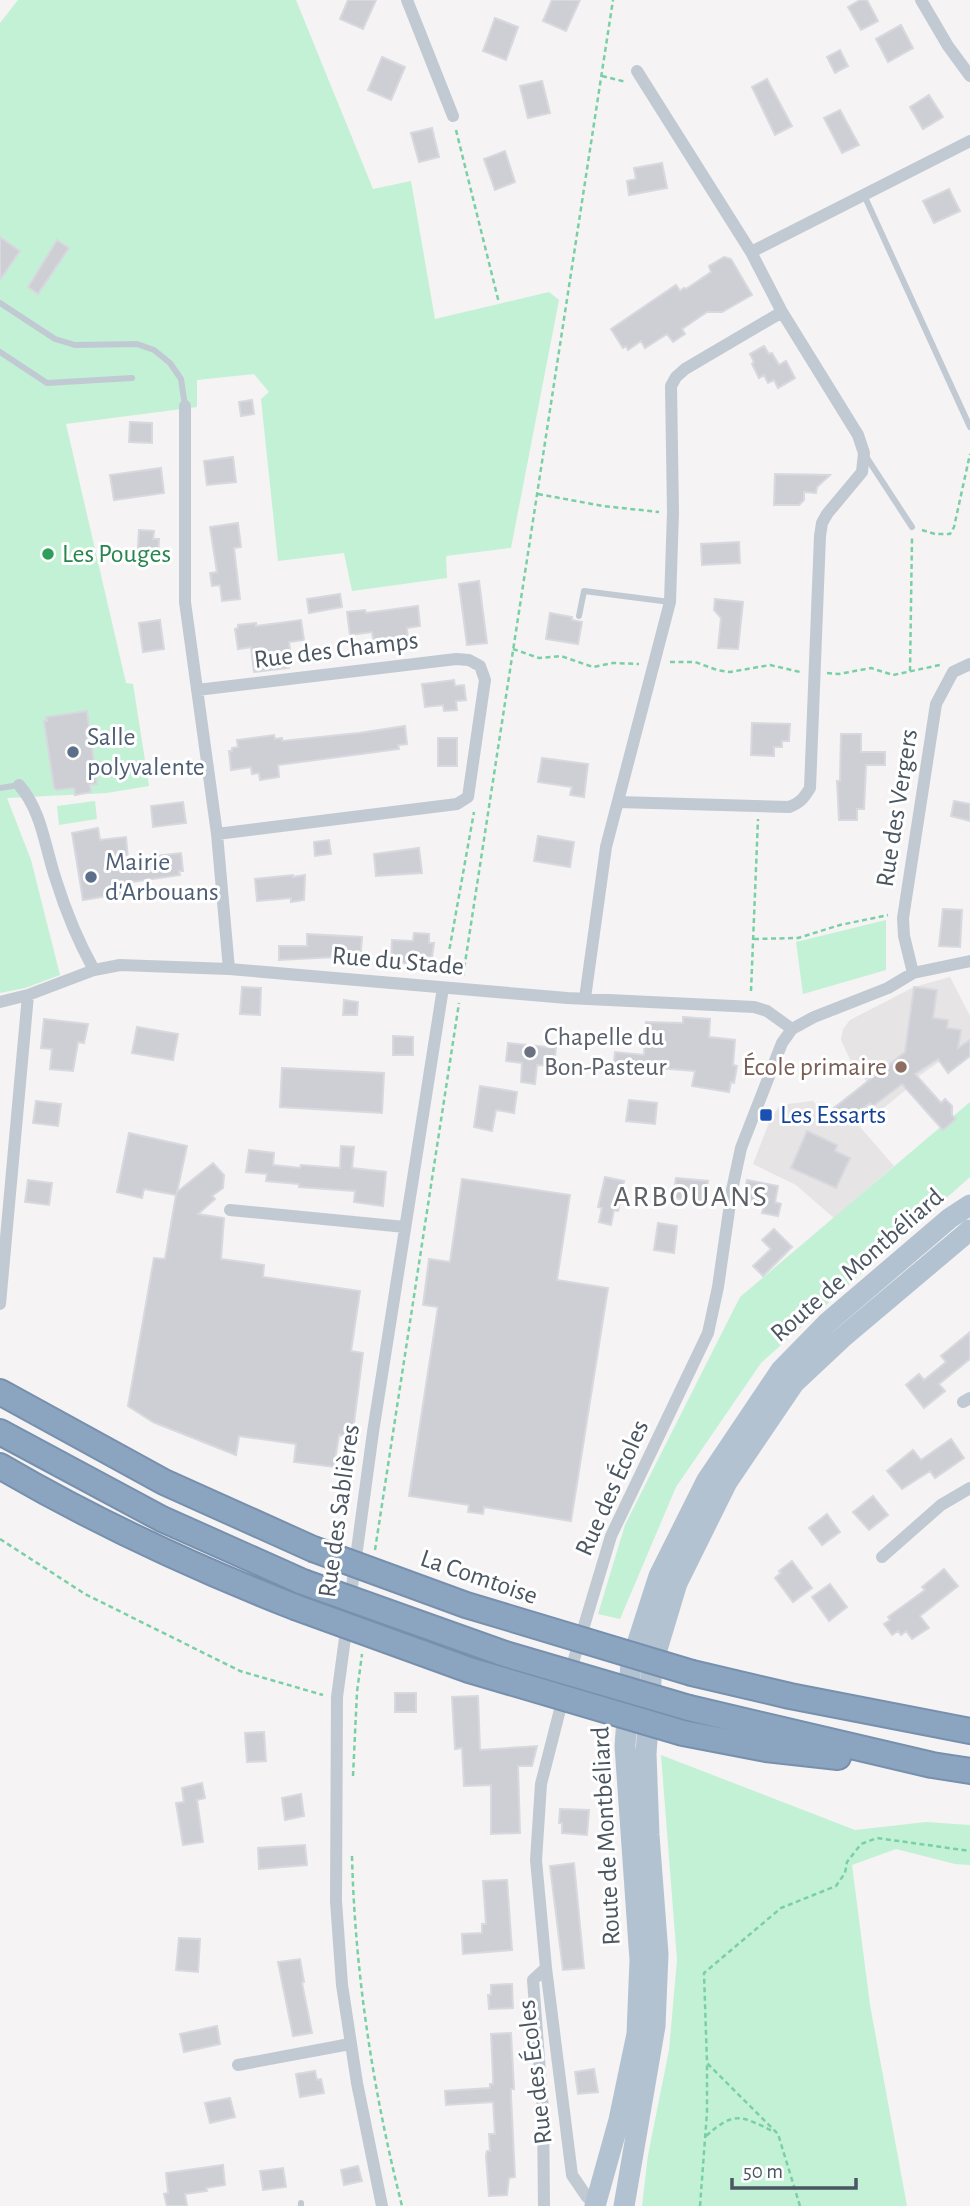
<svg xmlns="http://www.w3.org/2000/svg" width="970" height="2206" viewBox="0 0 970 2206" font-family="'Alegreya Sans',sans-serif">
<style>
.education{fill:#e6e4e5}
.green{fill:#c3f1d5}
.building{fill:#cdcfd5;stroke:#d7d9de;stroke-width:2}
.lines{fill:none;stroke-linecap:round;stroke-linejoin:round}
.highway-casing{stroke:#7690ad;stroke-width:28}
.path{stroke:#7ad0a6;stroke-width:2.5;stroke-dasharray:5 3.5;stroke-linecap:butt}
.lane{stroke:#c1cad2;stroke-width:6}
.street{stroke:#c1cad2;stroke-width:12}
.primary{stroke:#b3c2d1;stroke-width:21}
.highway{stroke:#8ba5c1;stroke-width:24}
.highway-bridge-casing{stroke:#7690ad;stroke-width:28;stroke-linecap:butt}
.highway-bridge{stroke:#8ba5c1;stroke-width:24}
.leisure-dot{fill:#2e9e5b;stroke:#fff;stroke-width:2.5}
.service-dot{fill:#5c6f8a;stroke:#fff;stroke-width:2.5}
.worship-dot{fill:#6b7280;stroke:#fff;stroke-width:2.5}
.education-dot{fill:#8d6e63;stroke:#fff;stroke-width:2.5}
.transit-dot{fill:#1a4fb4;stroke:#fff;stroke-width:2.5}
.labels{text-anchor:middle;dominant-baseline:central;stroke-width:6;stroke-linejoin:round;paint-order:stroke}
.leisure-label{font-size:26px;fill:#27864d;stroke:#fff;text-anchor:start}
.street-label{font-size:26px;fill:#4a5661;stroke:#fff}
.service-label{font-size:26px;fill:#4e5e75;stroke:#fff;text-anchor:start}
.worship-label{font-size:26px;fill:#5b616d;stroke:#fff;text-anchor:start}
.education-label{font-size:26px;fill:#785e54;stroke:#fff;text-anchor:end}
.transit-label{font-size:26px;fill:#164399;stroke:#fff;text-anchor:start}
.quarter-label{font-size:30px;letter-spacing:2px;fill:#5f6368;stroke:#fff}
</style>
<rect width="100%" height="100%" fill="#f5f3f3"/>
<path class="education" d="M950 977 970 1016V1040L905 1086 907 1089 860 1127 894 1166 834 1218 796 1185 753 1164 770 1120 780 1105 813 1101 825 1115 867 1082 852 1064 841 1040 843 1029 850 1020 914 987Z"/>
<path class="green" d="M18 0H296L373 189 411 181 435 319 549 292 559 300 511 548 446 556 447 578 352 591 344 553 278 561 261 399 269 392 254 374 197 380V407L66 424 126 683 133 684 149 786 107 793 7 798 31 860 60 975 25 988 0 993V23Z
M95 801 97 819 59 825 57 806Z
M886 920V970L803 994 796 942Z
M970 1102V1177L761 1363 676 1487 620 1619 598 1614 625 1525 740 1297Z
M661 1755 855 1830 926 1822 970 1825V1865L955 1864 896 1849 852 1865 870 2005 907 2206H642L648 2155 669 2050 677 1960Z"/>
<path class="building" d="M348 0H376L363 29 340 19Z
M552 0H580L566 31 543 21Z
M860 0H867L878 21 861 30 848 7Z
M495 18 518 27 506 60 483 51Z
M901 25 913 48 888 62 876 39Z
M840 50 848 66 835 73 827 57Z
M382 57 405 67 391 100 368 90Z
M767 79 792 126 775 135 752 87Z
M542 81 550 113 528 118 520 86Z
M929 95 943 117 923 129 910 107Z
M840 110 859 145 842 153 824 118Z
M432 128 439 157 419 162 411 133Z
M505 151 515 182 495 190 484 159Z
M662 163 667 188 629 195 627 181 636 179 634 168Z
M949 189 960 211 934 223 923 201Z
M0 237 20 251 0 280Z
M57 240 69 248 38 294 28 287Z
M724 257 731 259 752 295 722 312H707L682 329 685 334 673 342 667 334 645 348 641 341 628 350 626 346 623 348 611 329 676 285 680 291 684 288 686 289 711 272 709 266Z
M764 346 769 354 772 353 779 365 786 361 795 378 778 388 774 380 768 383 764 375 759 378 752 364 754 362 750 354Z
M252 400 254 414 241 416 239 402Z
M130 422 152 423V443L129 442Z
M233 457 236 482 207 485 204 461Z
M161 468 164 493 114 500 110 475Z
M775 474 830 475 817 487 816 493 804 492V500L799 505H774Z
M238 523 241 547 234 548 240 599 222 601 220 585 212 586 210 573 217 572 210 527Z
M139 530 154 531 153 539H159L158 561 137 560Z
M739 542 740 563 702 565 701 544Z
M479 581 487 643 467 645 459 584Z
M340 594 342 607 309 613 307 599Z
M715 599 743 602 738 649 718 648 721 618 714 610Z
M418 606 420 626 407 628 408 640 374 644 372 632 350 635 347 612 365 610 366 613Z
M550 613 572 617V620L582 622 578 644 546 639Z
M160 620 164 649 143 652 139 623Z
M301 620 304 640 289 642 290 650H286L289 668 254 672 251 647 238 649 235 629 238 628V625L256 623V626Z
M454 680 455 686 464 685 466 700 456 701 457 710 444 711 443 705 425 707 422 684Z
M87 711 97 784 90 785 91 792 75 795 74 788 57 790 54 788 44 721H47L46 717Z
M752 723 790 724 789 741H782V747H774V756L751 755Z
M405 726 407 744 398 745 399 749 278 765 279 777 260 780 259 773 252 774 251 767 231 770 229 751H232V748L238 747 237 740 274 735 275 739 282 738V741L359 733Z
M841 734H861V752H885V765H866L864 809H857V820H839L837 781H840Z
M438 738H457V766H438Z
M542 758 588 764 584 797 570 795 572 787 538 782Z
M954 801 970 804V821L951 816Z
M183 802 186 823 153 827 151 806Z
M98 828 100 840 126 837 128 859 181 853 183 871H179L180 875 125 883 126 893 83 900 72 833Z
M538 836 574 842 570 867 534 861Z
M329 840 331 854 315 856 314 842Z
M419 848 422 873 376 876 374 854Z
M293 875V877L305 875 304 900 291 902V898L257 901 255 879Z
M943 909 962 910 960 947 939 946Z
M414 933 429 934V943H434L432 957H426V965L391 962 392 940 413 941Z
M307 934 362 937 361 951H358V958L336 957 279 960V946H307Z
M242 987 261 988 260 1015 240 1014Z
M914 987 937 990 933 1018 948 1020 947 1028 961 1030 958 1048 970 1040V1056L948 1073 938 1059 915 1074 941 1103 945 1099 952 1106V1115L956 1119 943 1130 902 1084 873 1106 870 1103 845 1122 834 1108 905 1052Z
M344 1000 358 1002 357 1015H343Z
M683 1017 710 1019 709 1037 735 1040 733 1065 737 1066 734 1083 731 1082 729 1092 692 1086 695 1071 633 1066 632 1075 613 1072 615 1052 644 1055 646 1022 683 1023Z
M44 1019 88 1024 84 1043 78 1042 73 1071 50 1069 52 1049 41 1048Z
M137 1027 178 1034 173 1060 132 1053Z
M393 1036 413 1037V1055H393Z
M508 1043 556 1048 554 1066 537 1065 535 1084 521 1082 522 1063 506 1061Z
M282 1068 384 1073 382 1113 280 1107Z
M480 1086 517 1092 514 1113 496 1110 492 1131 474 1127Z
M629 1100 657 1103 655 1124 626 1121Z
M36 1101 61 1104 58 1126 33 1123Z
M807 1131 837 1145 835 1151 850 1158 836 1188 791 1168Z
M129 1133 187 1146 177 1192 213 1163 224 1175 223 1188 212 1196 215 1199 198 1214 224 1218 221 1259 264 1265 263 1277 360 1291 351 1351 363 1353 352 1438 339 1435 334 1467 294 1462 296 1444 239 1436 236 1455 153 1422 128 1406 154 1258 165 1259 176 1195 144 1189 142 1198 117 1192Z
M341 1146 354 1147 352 1168 386 1172 383 1206 354 1202 355 1191 299 1187V1184L266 1181 267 1174 246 1172 249 1150 274 1153 273 1165 300 1168 301 1165 340 1168Z
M605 1177 624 1181 618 1211 614 1210 611 1225 599 1222 602 1208 598 1207Z
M676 1178 708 1181 705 1203 673 1198Z
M462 1179 570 1195 557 1280 608 1288 571 1521 484 1507 483 1514 468 1512 469 1505 409 1496 438 1307 423 1305 429 1259 450 1262Z
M28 1180 52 1183 49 1205 25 1202Z
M747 1180 778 1186 775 1202 781 1204 778 1216 762 1213 764 1206 742 1202Z
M658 1223 677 1226 674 1253 654 1250Z
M774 1229 792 1247 763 1276 753 1266 771 1249 762 1240Z
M970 1332V1359L939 1384 945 1391 924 1408 906 1385 919 1374 924 1380 946 1362 941 1356Z
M951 1439 964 1458 935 1478 930 1471 902 1489 887 1471 913 1450 921 1460Z
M873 1496 888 1515 869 1530 853 1512Z
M827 1514 840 1532 822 1545 809 1528Z
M792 1561 812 1588 793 1602 775 1578 781 1573 779 1571Z
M944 1569 958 1586 920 1616 929 1628 912 1639 906 1631 901 1635 898 1631 892 1635 884 1624 890 1620 888 1617 925 1590 922 1587Z
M830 1584 847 1607 829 1621 812 1597Z
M395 1693H416V1712H395Z
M478 1696 480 1750 537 1746 532 1766H518L520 1833 491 1834V1785L464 1786 462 1748 455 1749 452 1697Z
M264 1732 266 1761 247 1762 245 1733Z
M202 1783 205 1798 197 1800 203 1842 183 1845 176 1803 184 1802 182 1788Z
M301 1794 304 1816 285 1820 282 1798Z
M560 1809 589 1810 587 1835 562 1833V1823H559Z
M305 1845 307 1865 259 1869 258 1848Z
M574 1863 584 1968 563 1970 550 1866Z
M507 1880 512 1950 463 1954 462 1934 482 1933V1924H486L483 1881Z
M179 1938 200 1939 198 1972 176 1970Z
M300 1959 304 1982 302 1983 312 2033 293 2036 278 1962Z
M512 1984 513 2008 489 2009 488 1995H491V1985Z
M217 2026 220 2044 184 2052 180 2034Z
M511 2033 514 2089H511V2096L515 2177 509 2178 507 2195 489 2196 486 2156 487 2151H490L489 2134H495L493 2102 446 2105 445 2091 490 2088V2084H493V2076L491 2034Z
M594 2069 598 2092 578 2094 575 2072Z
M315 2071 317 2080 321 2079 324 2093 300 2097 296 2074Z
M230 2098 235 2117 210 2123 205 2103Z
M223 2165 225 2185 206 2188 207 2191 185 2194 187 2206H167L164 2194 168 2193 166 2173Z
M358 2166 362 2181 344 2185 341 2170Z
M283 2168 286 2187 263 2190 260 2171Z"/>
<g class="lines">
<defs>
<path id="highway" d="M0 1392 164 1482 313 1549
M0 1432 162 1519 303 1582
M0 1466C94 1521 193 1567 295 1607
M692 1673 790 1696 970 1731
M689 1708 932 1765 970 1771
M683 1733 766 1749 838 1757"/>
</defs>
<use href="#highway" class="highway-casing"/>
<path class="path" d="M602 76 626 82
M456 130 499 303
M538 494 603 506 659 512
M922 530 935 534H950L954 527 970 454
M513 649 539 658 561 656 593 667 613 663 639 664
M670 662H695L717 670 730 672 770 665 800 672
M910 671 912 538
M827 673 839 674 871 668 893 675 940 665
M754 939 798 938 840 925 888 915
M445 974 474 812
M463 976 613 0
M751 991 758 819
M0 1539 85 1594 240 1671 323 1695
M375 1550 459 1003
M353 1776 357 1692 362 1654
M352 1856C355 1974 373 2091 402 2206
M706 2136C735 2110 742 2116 774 2132
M700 2206 707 2112V2063
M800 2206 778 2134 707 2063 704 1973 781 1908 836 1886 845 1873 847 1862 861 1844 877 1838 970 1851"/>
<path class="lane" d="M864 195 970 427
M0 303 55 339 75 345 137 344 154 350 170 363 181 379 185 406
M0 352 47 383 132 378
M865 455 912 527
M579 616 584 591 670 602
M0 788 19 785
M301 2206V2203"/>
<path class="street" d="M407 0 453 116
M921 0 948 46 970 76
M751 252 970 141
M185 406V602L217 834 229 969
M197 690 456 659 469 660 480 666 485 680 468 797 457 804 217 834
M19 785C42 811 45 848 56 880 66 912 78 941 94 970
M618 802 789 807C800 803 804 798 810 788L820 536 822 523 827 514 862 472 864 453 858 435 782 312 751 252 637 71
M913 973 904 936 903 918 936 704 953 672 970 664
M585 998 606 847 670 602 673 512 671 386 676 377 685 369 782 312
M0 1002 28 995 94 970 120 965 229 969 567 998 754 1007 767 1011 792 1029
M230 1210 405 1227
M0 1304 28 995
M963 1402 970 1398
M882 1557 941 1505 970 1488
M569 1676 611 1536 708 1333 718 1287 732 1190 741 1148 782 1043 792 1029 814 1017 888 988 913 973 970 961
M564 1694 541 1784 536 1860 546 1968 572 2175 587 2197 595 2204
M238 2065 350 2044
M382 2206 357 2083 342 1985 336 1901 337 1697 373 1432 443 988
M544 2206 543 2111 533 1980 546 1968"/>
<path class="primary" d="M595 2206 619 2120 637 2034 640 1960 625 1746 631 1663 659 1576 707 1480 781 1370 827 1323 950 1218 970 1205
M624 2206 655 2026 658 1954 649 1835 646 1754 652 1666 677 1583 727 1482 794 1383 842 1338 970 1230"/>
<use href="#highway" class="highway"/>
<defs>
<path id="highway-bridge" d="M313 1549 466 1605 692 1673
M303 1582 505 1654 689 1708
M295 1607 469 1670 683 1733"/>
</defs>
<use href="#highway-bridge" class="highway-bridge-casing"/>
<use href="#highway-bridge" class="highway-bridge"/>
</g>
<circle class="leisure-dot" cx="48" cy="554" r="7"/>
<g class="service-dot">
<circle cx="73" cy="752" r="7"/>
<circle cx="91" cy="877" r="7"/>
</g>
<circle class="worship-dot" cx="530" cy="1052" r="7"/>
<circle class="education-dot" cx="901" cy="1067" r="7"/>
<rect class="transit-dot" x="759" y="1108" width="14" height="14" rx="3.5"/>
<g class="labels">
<g class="leisure-label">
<text x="62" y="554">Les Pouges</text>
</g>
<g class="street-label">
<text transform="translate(336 650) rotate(-7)">Rue des Champs</text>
<text transform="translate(897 808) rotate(-81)">Rue des Vergers</text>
<text transform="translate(398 961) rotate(5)">Rue du Stade</text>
<text transform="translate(857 1265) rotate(-41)">Route de Montbéliard</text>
<text transform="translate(612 1488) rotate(-66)">Rue des Écoles</text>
<text transform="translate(339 1511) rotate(-82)">Rue des Sablières</text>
<text transform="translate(479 1577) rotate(19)">La Comtoise</text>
<text transform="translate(606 1836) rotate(-93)">Route de Montbéliard</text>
<text transform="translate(535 2072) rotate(-97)">Rue des Écoles</text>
</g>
<g class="service-label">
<text x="87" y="737">Salle<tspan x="87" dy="30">polyvalente</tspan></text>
<text x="105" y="862">Mairie<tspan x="105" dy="30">d'Arbouans</tspan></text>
</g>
<g class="worship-label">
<text x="544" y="1037">Chapelle du<tspan x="544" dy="30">Bon-Pasteur</tspan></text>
</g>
<g class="education-label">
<text x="887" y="1067">École primaire</text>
</g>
<g class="transit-label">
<text x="780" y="1115">Les Essarts</text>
</g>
<g class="quarter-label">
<text x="691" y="1197">ARBOUANS</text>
</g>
</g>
<path d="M732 2178v10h124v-10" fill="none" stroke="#4a5661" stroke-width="3.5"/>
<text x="743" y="2178" font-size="21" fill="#4a5661" stroke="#ffffff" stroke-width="5" paint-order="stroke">50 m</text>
</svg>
